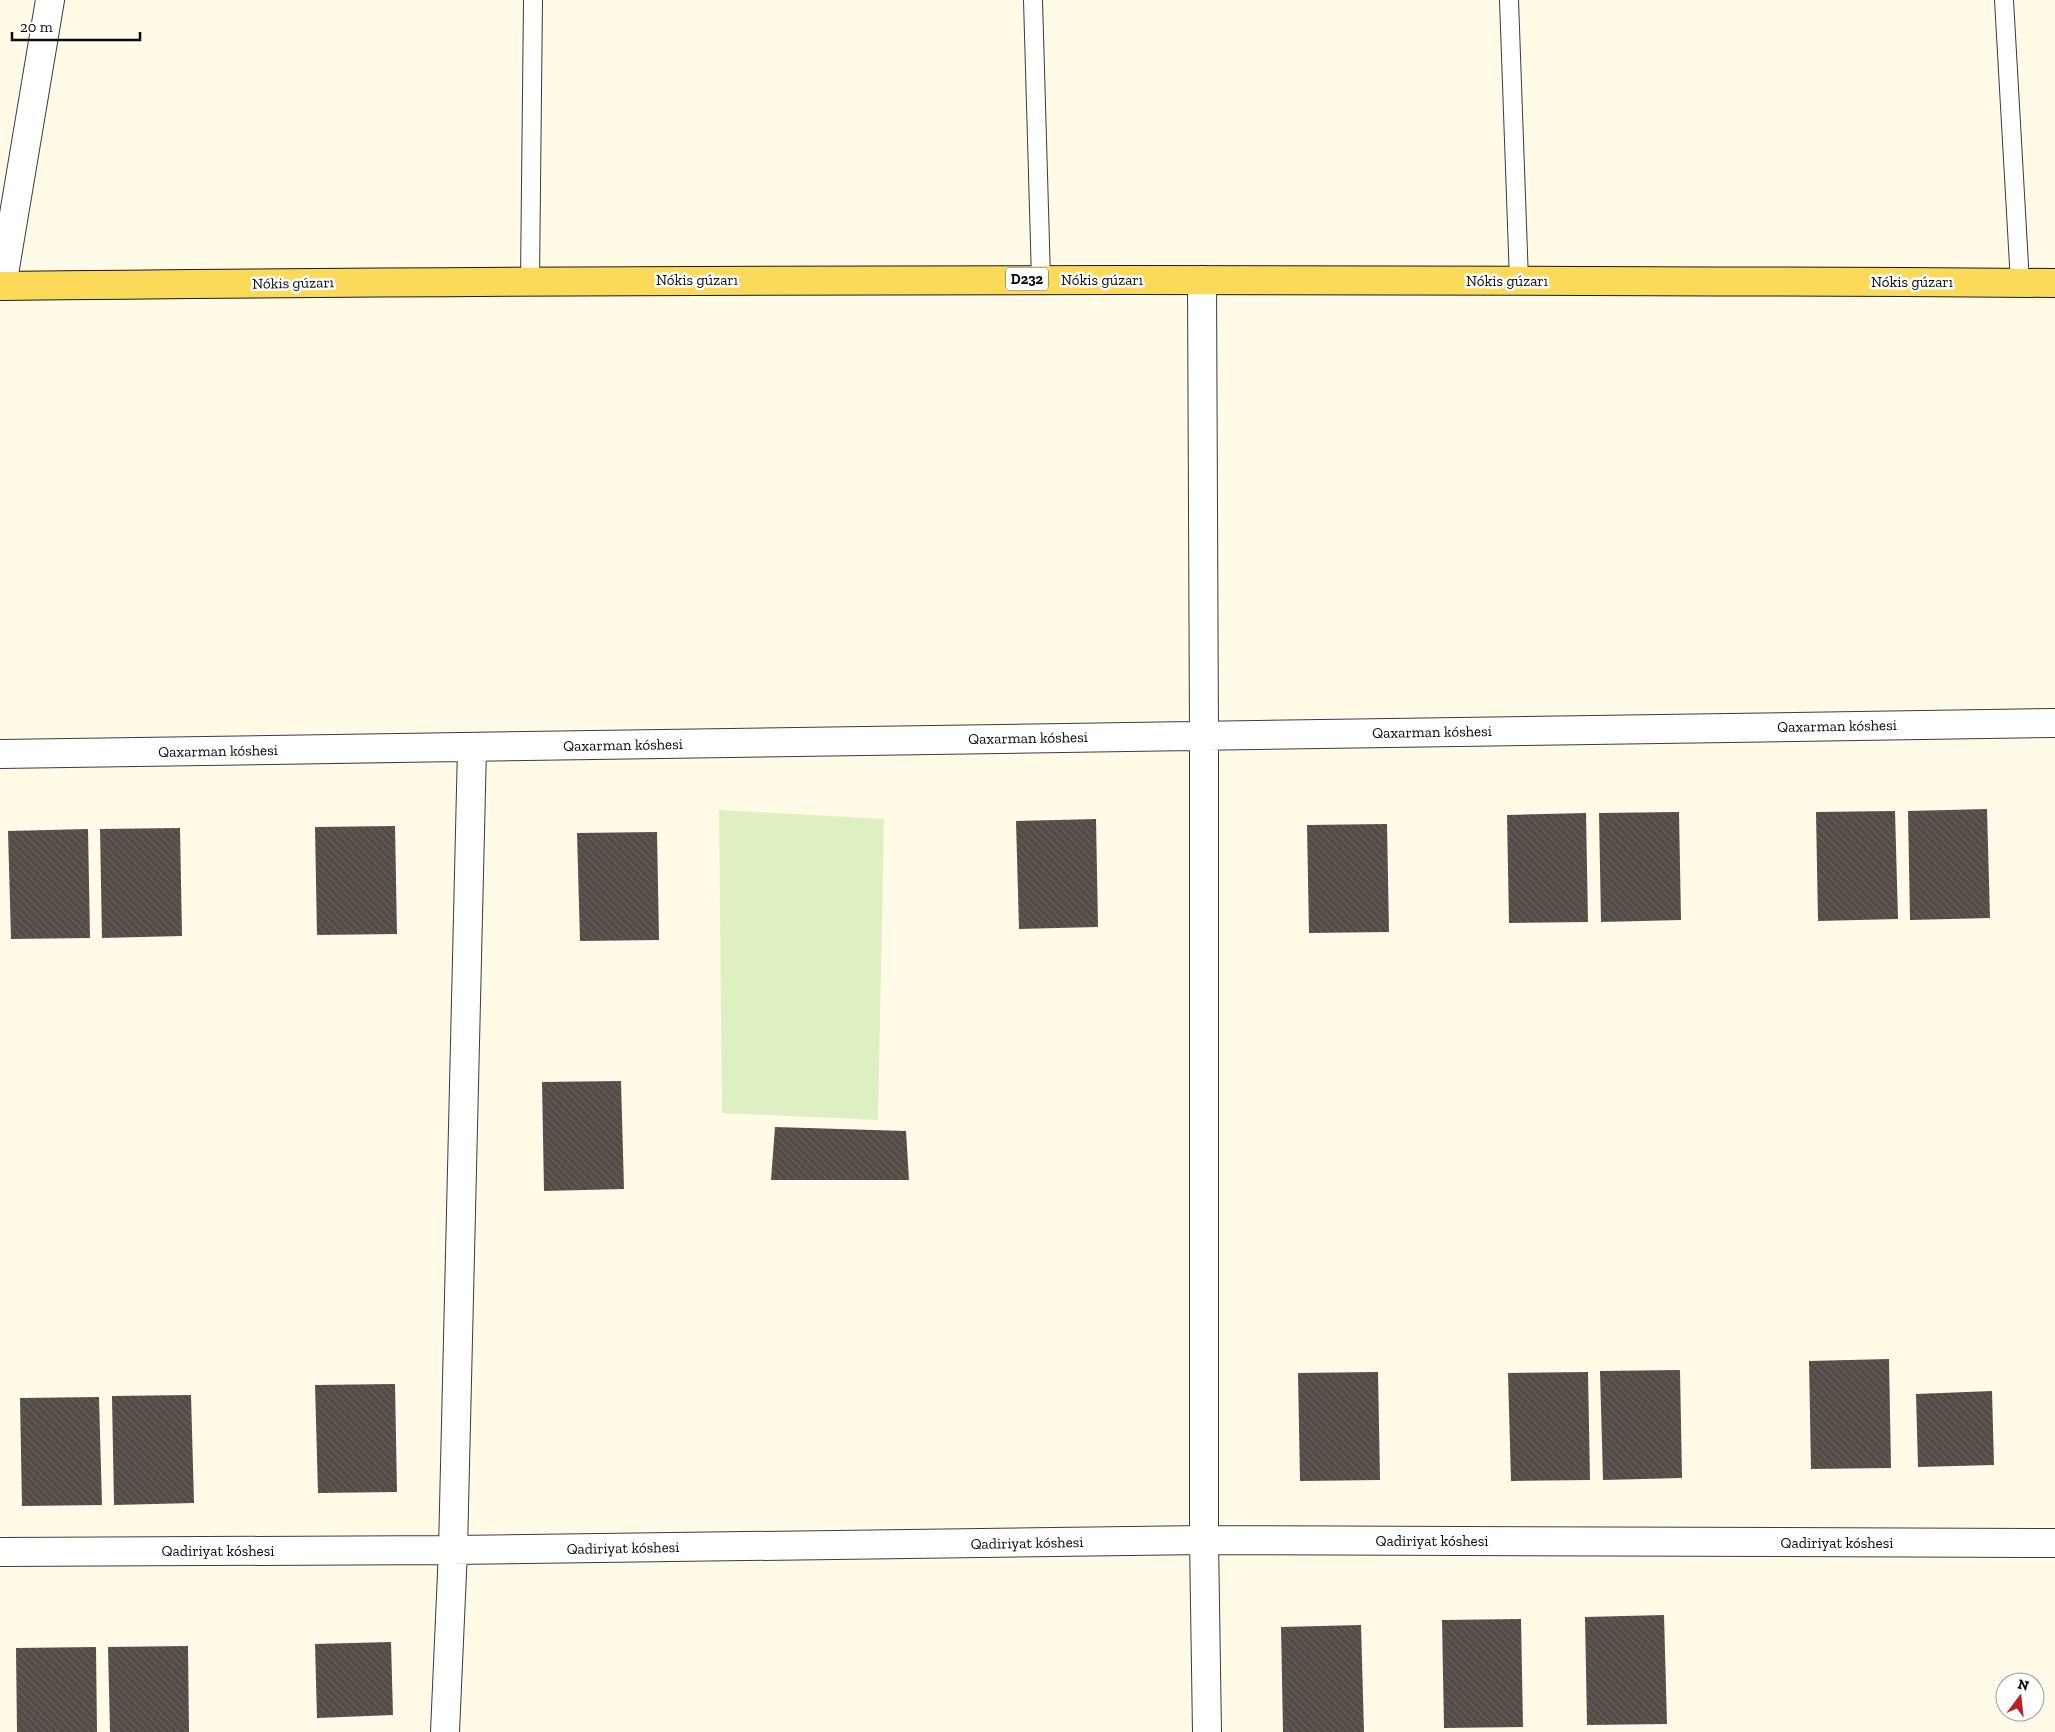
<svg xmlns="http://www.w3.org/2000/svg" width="2055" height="1732" viewBox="0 0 2055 1732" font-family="'Zilla Slab',serif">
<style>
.pitch{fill:#deefc2}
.building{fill:url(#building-back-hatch)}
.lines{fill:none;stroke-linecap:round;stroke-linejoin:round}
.service-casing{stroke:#3c3c3c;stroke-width:20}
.minor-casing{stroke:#3c3c3c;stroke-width:30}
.primary-casing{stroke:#1a1a1a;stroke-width:30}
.service{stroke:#fff;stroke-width:18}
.minor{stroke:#fff;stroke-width:28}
.primary{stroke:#fbda5a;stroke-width:28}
.labels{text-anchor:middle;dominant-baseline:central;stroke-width:5;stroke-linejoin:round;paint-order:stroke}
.shield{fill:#fff;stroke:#535353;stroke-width:1}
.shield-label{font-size:14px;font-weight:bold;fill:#090909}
.street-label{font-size:15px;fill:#090909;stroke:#fff}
</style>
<defs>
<pattern id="building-back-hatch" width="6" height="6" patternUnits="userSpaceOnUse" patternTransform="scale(1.25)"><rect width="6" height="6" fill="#524b46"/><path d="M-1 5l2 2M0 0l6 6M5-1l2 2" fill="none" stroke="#66605c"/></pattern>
</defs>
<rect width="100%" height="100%" fill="#fffbe6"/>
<path class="pitch" d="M719 810 884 819 878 1120 722 1113Z"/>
<path class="building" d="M1987 809 1990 918 1910 920 1908 811Z
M1895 811 1898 919 1818 921 1816 812Z
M1679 812 1681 920 1601 922 1599 813Z
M1586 813 1588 922 1509 923 1507 815Z
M1096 819 1098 927 1019 929 1016 821Z
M1387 824 1389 932 1309 933 1307 825Z
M395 826 397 934 317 935 315 827Z
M180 828 182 936 102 938 100 829Z
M88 829 90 938 11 939 8 831Z
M657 832 659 940 580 941 577 833Z
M621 1081 624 1189 544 1191 542 1082Z
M775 1127 906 1131 909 1180H771Z
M1889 1359 1891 1468 1811 1469 1809 1361Z
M1680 1370 1682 1478 1603 1480 1600 1371Z
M1378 1372 1380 1480 1300 1481 1298 1373Z
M1588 1372 1590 1480 1511 1481 1508 1373Z
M395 1384 397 1492 318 1493 315 1385Z
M1992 1391 1994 1465 1918 1467 1916 1394Z
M191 1395 194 1503 114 1505 112 1396Z
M99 1397 102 1505 22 1506 20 1398Z
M1664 1615 1667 1724 1587 1725 1585 1617Z
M1521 1619 1523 1727 1444 1728 1442 1620Z
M1361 1625 1364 1732H1283L1281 1627Z
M391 1642 393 1715 317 1718 315 1644Z
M188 1646 189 1732H110L108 1647Z
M96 1647 97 1732H17L16 1648Z"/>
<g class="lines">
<defs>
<path id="service" d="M1033 0 1041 279
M1509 0 1519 281
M2004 0 2020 283
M530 280 533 0"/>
<path id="minor" d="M1202 280 1204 736V1540L1207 1732
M2 286 50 0
M0 754 2055 723
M0 1552 453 1550 1204 1540 2055 1543
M445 1732 453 1550 472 747"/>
<path id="primary" d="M0 286C685 278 1370 279 2055 283"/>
</defs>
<use href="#service" class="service-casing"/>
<use href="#minor" class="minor-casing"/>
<use href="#primary" class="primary-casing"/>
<use href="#service" class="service"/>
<use href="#minor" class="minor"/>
<use href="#primary" class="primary"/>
</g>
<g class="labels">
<rect class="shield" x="1006" y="267.5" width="42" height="23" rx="4"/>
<g class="shield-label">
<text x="1027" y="279">D232</text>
</g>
<g class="street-label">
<text x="697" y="280">Nókis gúzarı</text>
<text x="1102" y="280">Nókis gúzarı</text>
<text x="1507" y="281">Nókis gúzarı</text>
<text x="1912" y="282">Nókis gúzarı</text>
<text transform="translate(293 283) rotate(-1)">Nókis gúzarı</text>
<text transform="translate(1837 726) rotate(-1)">Qaxarman kóshesi</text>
<text transform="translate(1432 732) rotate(-1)">Qaxarman kóshesi</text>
<text transform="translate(1028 738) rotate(-1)">Qaxarman kóshesi</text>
<text transform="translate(623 745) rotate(-1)">Qaxarman kóshesi</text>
<text transform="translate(218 751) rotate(-1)">Qaxarman kóshesi</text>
<text x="1432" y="1541">Qadiriyat kóshesi</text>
<text transform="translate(1027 1543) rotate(-1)">Qadiriyat kóshesi</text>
<text x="1837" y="1543">Qadiriyat kóshesi</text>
<text transform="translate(623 1548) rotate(-1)">Qadiriyat kóshesi</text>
<text x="218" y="1551">Qadiriyat kóshesi</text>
</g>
</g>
<g transform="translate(2020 1697) rotate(15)"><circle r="24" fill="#ffffff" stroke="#9d9d9d"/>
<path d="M0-4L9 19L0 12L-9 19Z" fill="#ba2122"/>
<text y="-8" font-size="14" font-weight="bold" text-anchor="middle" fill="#090909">N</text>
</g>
<path d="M12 32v8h128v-8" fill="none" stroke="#090909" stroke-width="2.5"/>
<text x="20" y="32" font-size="15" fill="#090909" stroke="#ffffff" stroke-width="4" paint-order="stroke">20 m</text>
</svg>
